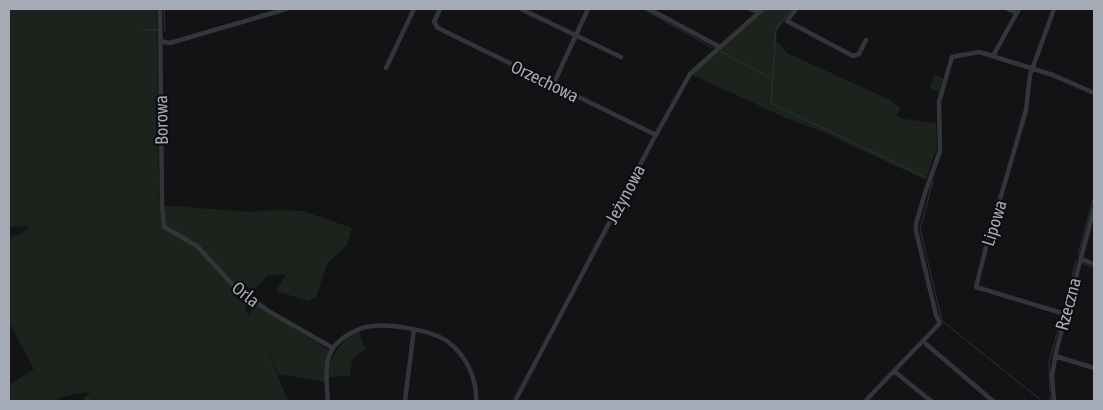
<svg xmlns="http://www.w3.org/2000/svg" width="1103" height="410" viewBox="0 0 1103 410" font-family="'Asap Condensed',sans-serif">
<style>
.green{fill:#1b231c}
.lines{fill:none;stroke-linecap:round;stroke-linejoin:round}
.stream{stroke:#293339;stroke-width:1}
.street{stroke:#34353a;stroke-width:4.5}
.labels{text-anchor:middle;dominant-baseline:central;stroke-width:4.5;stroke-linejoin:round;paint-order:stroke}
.street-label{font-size:18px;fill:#a4aab6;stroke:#0e0e10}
</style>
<rect width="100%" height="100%" fill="#131315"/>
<path class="green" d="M9 9H157L159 205 252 212 272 210 303 211 352 228 347 245 327 264 316 297 308 301 276 291 286 274 267 276 255 289 247 287 244 291H237L247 303 245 309 249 316 255 304 329 350 324 371 325 382 278 374 261 334 288 401H82L90 392C78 393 68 395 56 399L57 401H9V385L34 369 9 322V238L21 234 30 226 9 227Z
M766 9H793L777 31 776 40 787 53 890 100 901 108 896 115 905 119 936 123 937 146 926 180 825 133 782 116 692 75Z
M934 75 943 78 939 92 930 88Z
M359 332 365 349 352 360 350 376 327 377C330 355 340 341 359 332Z"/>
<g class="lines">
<path class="stream" d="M643 9 713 48
M791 9 776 29 771 103 927 178
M141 30H158
M163 30H165L164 9
M720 51 772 79
M933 181 920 229 942 321 1042 401
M1078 255 1094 196
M1082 263 1094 268
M1064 310 1076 260
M1050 392 1049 362 1062 316
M1050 397 1051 401"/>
<path class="street" d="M160 9 162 204 164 227 197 246 233 285 243 293 270 312 333 348
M440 9 434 22 438 28 656 135
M521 9 621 57
M649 9 720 47
M750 9 758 12
M796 9 787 21 853 56 859 54 866 40
M1008 9 1017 13
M1054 9 1030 75 1026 110 985 251 976 287 1065 314
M160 41 170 43 286 9
M993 56 1019 9
M386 68 414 9
M553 85 588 9
M1081 259 1094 264
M926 344 993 401
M1055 356 1094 368
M894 371 931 401
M328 401C327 384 323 363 333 348 341 337 359 327 372 326 392 324 431 330 447 341 466 355 477 378 476 401
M405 401 414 329
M515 401 652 142 690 74 763 9
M866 401 869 397 940 323 936 315 916 231V224L924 196 940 151 939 102 952 57 979 52 986 54 1053 75 1094 93
M1054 401 1052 376 1056 352 1094 209"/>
</g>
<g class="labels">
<g class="street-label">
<text transform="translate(545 81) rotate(26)">Orzechowa</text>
<text transform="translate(161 120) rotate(-91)">Borowa</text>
<text transform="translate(625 194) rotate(-62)">Jeżynowa</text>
<text transform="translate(994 223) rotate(-73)">Lipowa</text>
<text transform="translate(246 294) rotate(38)">Orla</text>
<text transform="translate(1068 304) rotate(-75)">Rzeczna</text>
</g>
</g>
<rect width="1103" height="410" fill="none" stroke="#a4aab6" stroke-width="20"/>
</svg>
